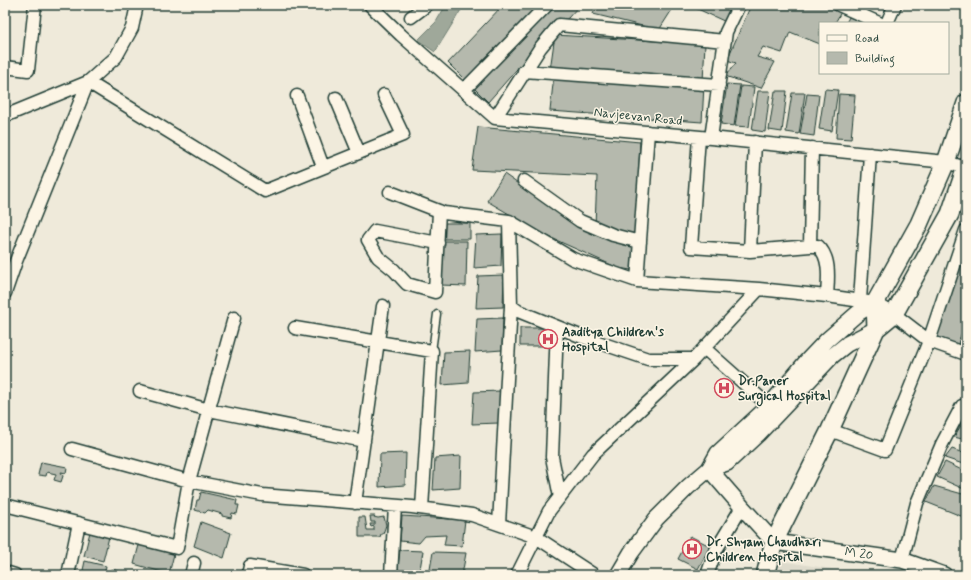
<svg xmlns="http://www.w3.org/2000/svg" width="971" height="580" viewBox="0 0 971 580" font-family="Mynerve,sans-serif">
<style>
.built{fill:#dedbcc}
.water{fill:#9fa89a;stroke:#6c7d71}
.building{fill:#b5b9ad;stroke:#1f3d34}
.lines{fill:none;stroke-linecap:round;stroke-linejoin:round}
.service-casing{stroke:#1f3d34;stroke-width:9}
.minor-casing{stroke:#1f3d34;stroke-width:15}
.tertiary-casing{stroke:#1f3d34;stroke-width:18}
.secondary-casing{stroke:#1f3d34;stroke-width:20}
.service{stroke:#fcf5e5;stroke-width:6}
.minor{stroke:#fcf5e5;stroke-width:12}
.tertiary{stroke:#fcf5e5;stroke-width:15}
.secondary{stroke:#fcf5e5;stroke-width:17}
.labels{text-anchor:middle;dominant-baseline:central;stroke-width:3;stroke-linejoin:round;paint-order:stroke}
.street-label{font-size:13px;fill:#1f3d34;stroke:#fcf5e5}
.poi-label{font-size:13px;font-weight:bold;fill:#1f3d34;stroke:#fcf5e5;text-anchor:start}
</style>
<rect width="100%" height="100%" fill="#efeada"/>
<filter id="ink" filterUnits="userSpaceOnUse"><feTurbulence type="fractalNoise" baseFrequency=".025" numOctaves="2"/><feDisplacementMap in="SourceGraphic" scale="8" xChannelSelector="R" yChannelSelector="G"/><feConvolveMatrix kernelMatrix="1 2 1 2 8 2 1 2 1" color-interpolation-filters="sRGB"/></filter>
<g filter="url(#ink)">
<path class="built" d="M781 561 870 575H779Z"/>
<path class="water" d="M446 5H464L435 52 418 40 436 22Z"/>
<path class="building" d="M503 5H540L465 80 448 63Z
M551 5H580L568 18 553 28 488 102 473 87Z
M597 5H675L659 30 593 14Z
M689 5H734L726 22Z
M751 5H825L841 12 835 23H820V44L790 32 782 53 763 47 757 57 775 62 761 88 725 76 736 63 727 60Z
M849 17 864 23H846Z
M555 35 705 44 703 81 550 70Z
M554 75 704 85 702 122 550 111Z
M727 84 740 85 734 126 721 124Z
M741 86 754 87 749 127 735 126Z
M825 89 838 90 832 131 819 129Z
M758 91H770L765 132 752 130Z
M775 91H787L782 132 769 130Z
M792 93H805L799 134 786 132Z
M807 94 819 95 814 136 800 134Z
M839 94 855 95 851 139 836 138Z
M478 127 640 142 636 234 615 230 595 225 597 176 472 170Z
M504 174 578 226 637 247 631 270 618 268 545 235 487 201Z
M445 223H470V239H444Z
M502 234 501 266 474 268 476 235Z
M443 241H467L466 286 441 285Z
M966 251V320L957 347 937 337Z
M504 275 503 307 476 308 478 276Z
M503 318 502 350 475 352 477 319Z
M966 322V349L957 347Z
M520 328H544V346H520Z
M470 351 468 383 442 385 444 352Z
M500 391 499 423 472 424 474 392Z
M966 417V440L954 437Z
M952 449 966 454V465L945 458Z
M406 453 405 485 379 487 380 454Z
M461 456 460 488 433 490 435 458Z
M41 462 67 467 66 473 61 472 63 476 61 482 54 480 56 474 47 472 46 476 38 475Z
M945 462 966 472V490L937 477Z
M934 486 966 495V518L926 502Z
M201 492 237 500 236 505H239L237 514 232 513 231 518 222 516V514L208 510 205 513 195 510 197 500H199Z
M370 516H375L374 517 378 518 384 517 386 525 383 534H381L380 537H359V517H365L367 530H374V526L371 527 370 524H375V522H371Z
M402 516 465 520 462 546 444 545 446 535 425 536 419 543 400 541Z
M201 522 231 533 224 558 194 546Z
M90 532 109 537 103 561 84 556Z
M690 536 710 546 698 569 678 559Z
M139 545 174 554 169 574 134 564Z
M400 550 423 551 419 575H397Z
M433 552 466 553 462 575H429Z
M85 561 106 566 104 575H82Z
M111 569 126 573 125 575H110Z"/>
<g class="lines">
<defs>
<path id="service" d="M432 351 437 314"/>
<path id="minor" d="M370 5 401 35 495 118 711 138 946 162 966 168
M839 5 879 23
M411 17 427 5
M887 23 895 5
M5 67 28 70 35 5
M524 71 719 85
M464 90 547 5
M297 96 323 167
M336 98 359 153
M5 116 88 82 265 191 403 135 384 95
M495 118 540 48 559 25 725 41
M699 137 691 247 750 251 810 246 812 148
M711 138 726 32 739 5
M524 181 580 221 613 235 640 242
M390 192 444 213 509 221 511 306 518 311 580 336 648 359H694
M509 221 573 259 637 281
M438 243 375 231 368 240 378 257 394 270 407 284 435 292 439 211
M810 246H818C831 258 828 279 827 296
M750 251 755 142
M759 289 827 296 875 303 894 314 929 341 966 354
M5 293 16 261 88 82 116 57 132 28 137 5
M860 300 870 154
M557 327 552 457 560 497
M295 328 432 351 422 508
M704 348 776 412
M140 391 209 410 364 441
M830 430 885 450 929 341 966 230
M72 449 189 481 262 495 412 507 472 515 536 537 594 575
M355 503 383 306
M5 505 177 548 189 481 234 318
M499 524 511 306
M902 560 917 503 942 444 962 406
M5 572 15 575
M68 575 79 523
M191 575 194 563
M248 575 250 566 303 575
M391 575 395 506
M517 575 549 511 593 454 694 359 759 289 637 281 648 132
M707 575 716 550 742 507"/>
<path id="tertiary" d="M709 469 742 507 774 542 902 560 944 575
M709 469 727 463 758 434 832 356 847 344 876 329
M618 575 631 553 656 519 688 487 709 469 718 453 769 406 806 362 827 340 858 313 875 303"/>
<path id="secondary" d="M876 329 894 314 950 214 966 167
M765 575 774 542 830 430 876 329 875 303 919 224 946 162 966 103"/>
</defs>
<use href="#service" class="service-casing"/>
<use href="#minor" class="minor-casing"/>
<use href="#tertiary" class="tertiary-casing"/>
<use href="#secondary" class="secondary-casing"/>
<use href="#service" class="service"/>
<use href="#minor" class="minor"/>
<use href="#tertiary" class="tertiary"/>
<use href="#secondary" class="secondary"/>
</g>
</g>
<defs>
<symbol id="hospital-ring" viewBox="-11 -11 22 22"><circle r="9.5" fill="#fcf5e5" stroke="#d1495b" stroke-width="1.5"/><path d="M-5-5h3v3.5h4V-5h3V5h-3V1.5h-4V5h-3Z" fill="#d1495b"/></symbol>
</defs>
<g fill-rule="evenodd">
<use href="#hospital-ring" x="537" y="328" width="22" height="22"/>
<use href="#hospital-ring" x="713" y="377" width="22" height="22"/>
<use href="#hospital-ring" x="681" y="538" width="22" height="22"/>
</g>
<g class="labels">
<g class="street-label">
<text transform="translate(638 117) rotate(6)">Navjeevan Road</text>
<text transform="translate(859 554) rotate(8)">M 20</text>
</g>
<g class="poi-label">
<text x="562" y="332">Aaditya Children's<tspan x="562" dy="15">Hospital</tspan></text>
<text x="738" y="381">Dr.Paner<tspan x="738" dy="15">Surgical Hospital</tspan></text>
<text x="706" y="542">Dr. Shyam Chaudhari<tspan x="706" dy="15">Children Hospital</tspan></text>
</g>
</g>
<rect width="971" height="580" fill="none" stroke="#fcf5e5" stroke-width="20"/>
<rect x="10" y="10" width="951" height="560" fill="none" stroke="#1f3d34" stroke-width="1.5" filter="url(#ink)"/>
<rect x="819" y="22" width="130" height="52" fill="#fcf5e5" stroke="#a4ab9e"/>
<rect x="827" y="35" width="20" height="6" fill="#fcf5e5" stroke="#a4ab9e"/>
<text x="855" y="42" font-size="12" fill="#1f3d34">Road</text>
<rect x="827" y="52" width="20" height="12" fill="#b5b9ad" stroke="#a4ab9e"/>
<text x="855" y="62" font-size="12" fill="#1f3d34">Building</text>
</svg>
